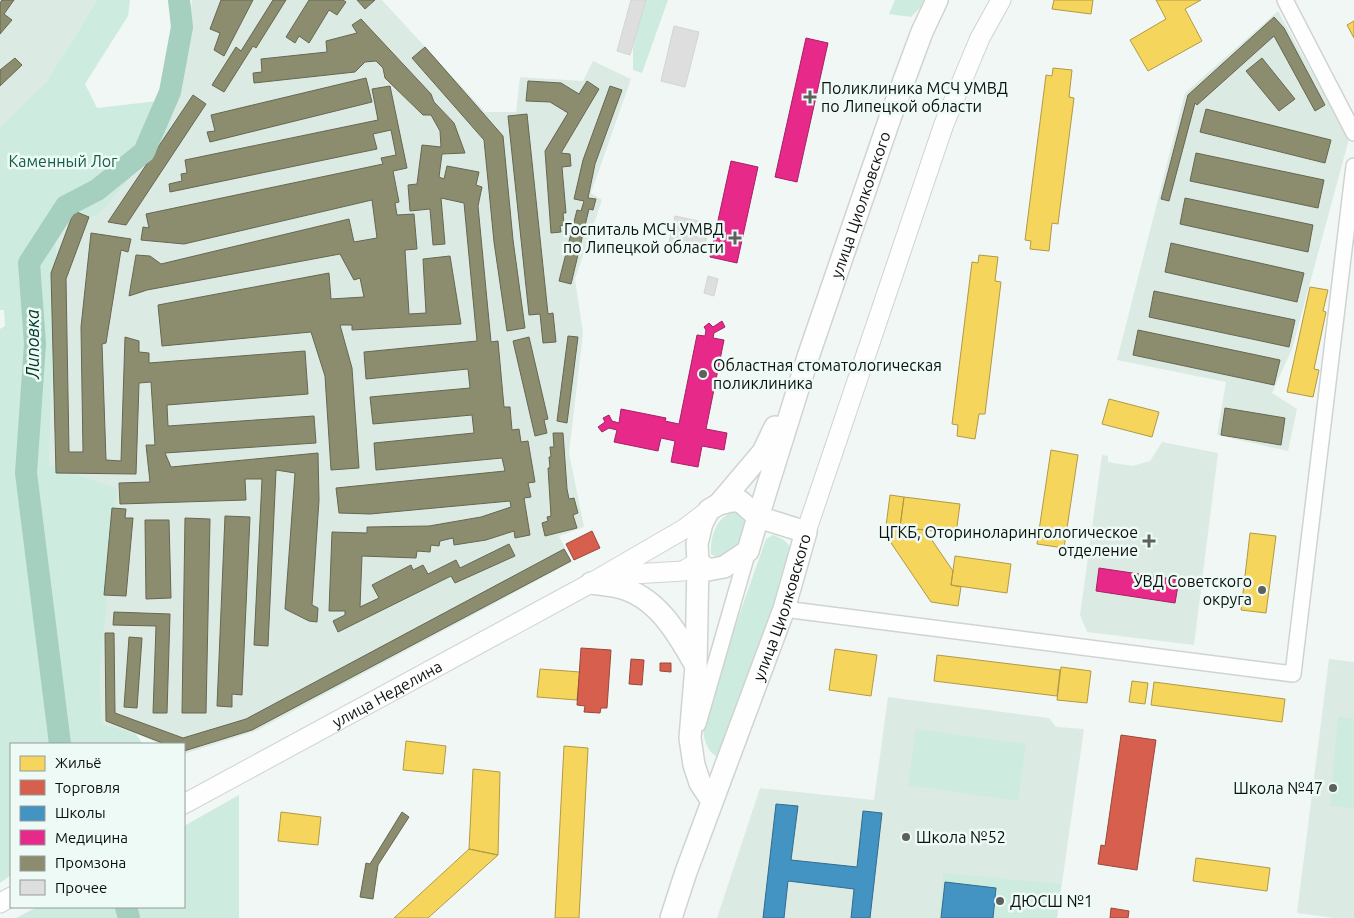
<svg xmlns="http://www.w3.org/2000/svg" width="1354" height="918" viewBox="0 0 1354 918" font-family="Ubuntu,sans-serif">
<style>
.built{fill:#dceae4}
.green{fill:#ceebdf}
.homes{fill:#f6d55c;stroke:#b09a45}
.shops{fill:#d6604d;stroke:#99483a}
.schools{fill:#4393c3;stroke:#326c8d}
.health{fill:#e7298a;stroke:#a52265}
.industry{fill:#8c8c6e;stroke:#666751}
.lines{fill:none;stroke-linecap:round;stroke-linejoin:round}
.river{stroke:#a5cfbe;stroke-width:22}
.building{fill:#dddedd;stroke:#d4d4d5}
.minor-casing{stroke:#cfd4d1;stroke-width:18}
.tertiary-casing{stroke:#cfd4d1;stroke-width:21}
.secondary-casing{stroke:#cfd4d1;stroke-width:24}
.minor{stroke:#fdfefd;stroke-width:15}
.tertiary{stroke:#fdfefd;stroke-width:19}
.secondary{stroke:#fdfefd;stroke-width:21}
.poi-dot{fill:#5c615e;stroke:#eefaf5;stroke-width:2}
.labels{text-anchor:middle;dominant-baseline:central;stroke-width:5;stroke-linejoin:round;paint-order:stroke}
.poi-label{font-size:16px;fill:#0c100e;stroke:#eefaf5;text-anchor:start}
.park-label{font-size:16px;fill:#145d48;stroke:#eefaf5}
.street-label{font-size:16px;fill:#0c100e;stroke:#eefaf5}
.water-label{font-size:18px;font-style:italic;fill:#003526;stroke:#eefaf5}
</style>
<rect width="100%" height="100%" fill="#f1f7f4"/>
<path class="built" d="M0 0H97L47 81 0 127Z
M192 0H382L485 112H516L520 77 583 81 593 61 631 79 591 193 602 200 575 279 583 333 569 453 584 527 559 536 572 562 256 731 184 754V744H160L135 733 102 724 100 672 49 465 57 228 99 215 170 131Z
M1278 11 1349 139 1292 349 1272 393 1297 409 1288 451 1217 435 1226 382 1117 360 1185 93Z
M1162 442 1218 453 1194 645 1087 632 1080 615 1102 455 1108 456V462L1132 466 1150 461Z
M1329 659 1354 662V918H1334L1297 913Z
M888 697 1049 718 1056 727 1084 729 1057 918H717L760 788 874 800Z"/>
<path class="green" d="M97 0H130L128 16 85 84 97 108 175 99 170 131 99 215 57 228 49 465 117 489 100 672 102 724 135 733 143 744H11V875L0 883V329L5 326 4 310H0V127L47 81Z
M642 0H668L642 73 633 70V49Z
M895 0H924L923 5 911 17 889 14Z
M740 510 749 516 747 540 719 559 711 554C710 534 718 513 740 510Z
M773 535C787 540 792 545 793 560L718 757C703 750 703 731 703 717L766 539Z
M1338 717 1354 719V808L1330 806Z
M916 729 1026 744 1018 801 908 785Z
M239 795V918H16L37 907H184V826Z
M943 873 1061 884 1057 918H939Z"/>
<path class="homes" d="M1054 0H1093L1091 14 1052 9Z
M1156 0H1201L1185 9 1202 41 1148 71 1130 40 1166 19Z
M1354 21V38L1347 25Z
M1053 68 1072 70 1069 97 1074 98 1058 224 1052 223 1049 251 1030 249 1031 241 1025 240 1046 75 1052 76Z
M979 255 998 257 995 281 1001 282 985 414H979L975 439 957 436 958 425 952 424 972 262 978 263Z
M1310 287 1328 290 1323 311 1326 312 1314 369 1319 370 1313 397 1287 392Z
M1109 399 1159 412 1152 437 1102 424Z
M1051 450 1078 455 1064 548 1037 544Z
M890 495 904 497 900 527 925 530 953 571 951 585 961 587 958 606 931 602 885 534Z
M904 497 960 504 956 534 900 527Z
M1250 533 1276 536 1266 613 1241 610Z
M955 556 1011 564 1007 593 951 585Z
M835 649 877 655 871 696 829 690Z
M937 655 1060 670 1057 696 934 681Z
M1061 667 1091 671 1087 703 1057 700Z
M540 669 580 672 577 700 537 697Z
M1132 681 1148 683 1145 704 1129 702Z
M1154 682 1285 699 1282 722 1151 705Z
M406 741 446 746 443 774 403 770Z
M564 746 588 748 579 918H555Z
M473 769 500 772 498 855 469 849Z
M281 812 321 817 318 845 278 841Z
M469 849 498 855 428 918H394Z
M1196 858 1270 868 1267 891 1193 881Z"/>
<path class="shops" d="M592 531 600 548 574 560 566 544Z
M581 648 611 650 607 708H601L600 713 584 712 585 706 577 705Z
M631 659 644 660 642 685 629 684Z
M660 663H671V672L660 671Z
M1121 735 1156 740 1137 870 1098 864 1101 845 1105 846Z
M1111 908 1129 911 1128 918H1110Z"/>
<path class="schools" d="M776 804 798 806 791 860 857 867 863 811 882 813 870 918H851L854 889 788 881 784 918H763Z
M945 882 996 888 993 918H941Z"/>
<path class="health" d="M806 38 828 43 797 182 775 177Z
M731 161 758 167 737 263 710 257Z
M722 321 725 327 714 333 713 338 724 340 706 429 727 433 724 450 702 446 698 467 671 462 675 441 661 438 658 451 614 442 617 430 609 428 602 432 598 427 605 422 603 418 609 415 612 421 619 423 621 409 666 418 665 421 679 424 697 335 705 336 706 330 704 327 709 323 713 327Z
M1099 568 1179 580 1175 603 1096 591Z"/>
<path class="industry" d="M2 0H14L4 14 12 20 0 34V3Z
M221 0H253L224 56 214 50 220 33 210 29Z
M273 0H286L256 48 253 46 224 92 212 85 236 47 241 51Z
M309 0H343L346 2 337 15 329 10 309 43 299 36 295 43 286 37Z
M357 0H375L365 9Z
M1274 17 1284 28 1325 105 1315 111 1274 36 1197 105 1195 103 1169 201 1161 199 1188 95Z
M361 19 431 94 434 102 454 123 465 153 442 154 439 177 444 179 447 166 479 172 476 185 482 187 478 206 491 342 498 341 504 407H510L512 430 519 429 521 442 528 441 535 482 528 483 531 497 524 498 530 535 515 538 514 531 486 540 454 545 453 538 440 541 439 546 431 545 430 552 417 551 416 558 362 556 360 607 379 598 372 585 411 565 413 570 423 565 428 574 456 560 460 568 509 544 515 556 455 583 451 576 338 632 333 621 345 615V611H329L332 532 367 533V527L429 526 481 517 511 507 510 501 370 514 339 513 336 488 505 471 502 458 376 470 374 443 474 433 472 415 373 424 370 397 470 388 468 369 366 379 364 352 477 341 464 203 441 198 445 244 433 245 430 209 410 211 408 185 417 184 422 145 441 147 440 131 431 115H423L385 78 383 68 376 61 365 62 355 72 254 83 253 73 262 72 261 59 327 52 326 41 357 33 352 25Z
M425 47 503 136 513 240 525 328 507 331 494 242 484 140 412 58Z
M15 58 22 65 0 86V70Z
M1262 58 1295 99 1279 111 1246 71Z
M366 78 372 102 210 142 207 132 215 131 211 115Z
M528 81 561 83 579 94 587 81 599 89 561 153 570 154 571 166 562 167 566 213H563L564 225 560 226 561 232 551 233 545 151 568 113 550 102 526 101Z
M390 86 407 168 393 171 399 202 395 203 397 215 414 214 417 249 405 250 409 314 426 313 423 259 450 256 461 324 352 330V325H340L352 368 359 468 331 470 325 376 311 332 162 346 158 305 329 273 331 299 364 297 360 278 354 280 340 254 147 290 129 296 136 255 150 256 161 264 349 219 354 242 377 238 372 200 184 244 141 240 143 227 149 228 146 214 383 164 381 158 396 155 391 130 373 134 377 149 170 192 169 184 182 181 181 174 187 173 185 160 378 120 372 89Z
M610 86 622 90 595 164 588 198 596 199 593 210 589 209 571 284 559 281 577 210 581 211 584 201 574 199 583 160Z
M193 95 206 104 126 225 108 222Z
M1206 109 1331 140 1325 163 1200 132Z
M527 114 548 314 553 313 556 342 543 343 540 314 529 315 508 116Z
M1196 153 1324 180 1318 208 1190 181Z
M1185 198 1313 225 1308 252 1180 224Z
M74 211 89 217 66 279 69 452H83L81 327 91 233 131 239 128 252 121 250 106 343 102 344 106 460 121 461 125 337 139 341V352L149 353V363L305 351 308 394 167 405 168 426 314 416 316 443 165 453 171 467 318 453 319 500 312 605 318 608 317 622 309 621 285 609 295 473 276 470 268 646 254 645 262 479H245L246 500 120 504 119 483 150 482 146 445H155L151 382 139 383 136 474 56 473 51 273Z
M1171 243 1304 273 1297 302 1165 272Z
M1154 291 1295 320 1289 347 1149 317Z
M1138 330 1280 360 1274 385 1133 355Z
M568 336 578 337 567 423 557 421Z
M529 337 548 419 544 420 547 433 535 436 513 341Z
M1225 408 1285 418 1281 445 1221 435Z
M553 433H563L567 489 569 499 574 498 578 513 573 515 577 528 545 536 542 523 548 521 547 517 551 516 548 468H550L549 457H551L550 447H554Z
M112 508 126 509 125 518H133L126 596 104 595Z
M225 516 250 517 242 695 232 694V707L217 706Z
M185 518 210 519 206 713H182Z
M145 520H169L171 598 146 599Z
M564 549 571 561 252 730 184 751V744H165L106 721 105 633H114L115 713 183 738 246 719Z
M114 612 170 614 167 713H153L156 626 113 625Z
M129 637 142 638 137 708 124 707Z
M402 812 409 817 378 865 373 899 360 897 366 863 370 864Z"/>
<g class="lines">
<path class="river" d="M60 744 26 473 35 344 29 263 66 206 97 190 144 152 170 92 182 27 179 0
M126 907 129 918"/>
</g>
<path class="building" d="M631 0H646L630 55 617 51Z
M674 26 699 32 685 87 661 81Z
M675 216 717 225 715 233 708 231 703 254 668 247Z
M708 276 718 279 714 296 704 293Z"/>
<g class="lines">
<defs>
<path id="minor" d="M1285 0 1354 133
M784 609 1293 674 1354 166
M698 724 748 551"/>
<g id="tertiary">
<path d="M806 532 944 124 980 38 1001 0"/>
<path d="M609 579 633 574 683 571 698 562"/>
<path id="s1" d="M184 804 591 583 684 529 709 510"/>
<path d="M0 903 11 897"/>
</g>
<g id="secondary">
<path d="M719 504 763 452 775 427"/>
<path d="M698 562 708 570 724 567 748 551 758 517 740 501H731L719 504 709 510 702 523 697 544 698 562 696 666 690 738 694 765 700 783 712 801"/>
<path d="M591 583C600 584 609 585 618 587 657 596 678 634 696 666"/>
<path id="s2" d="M671 918 686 872 784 609 806 532 758 517 808 357 890 118 922 32 937 0"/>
</g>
</defs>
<use href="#minor" class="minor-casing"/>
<use href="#tertiary" class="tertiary-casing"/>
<use href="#secondary" class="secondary-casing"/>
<use href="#minor" class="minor"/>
<use href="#tertiary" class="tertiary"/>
<use href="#secondary" class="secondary"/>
</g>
<g class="poi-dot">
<path d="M807.5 89.5h5v5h5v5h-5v5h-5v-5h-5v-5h5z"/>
<path d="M732.5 230.5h5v5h5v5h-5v5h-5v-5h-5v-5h5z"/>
<circle cx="703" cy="374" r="5"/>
<path d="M1146.5 533.5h5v5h5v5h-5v5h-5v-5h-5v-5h5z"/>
<circle cx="1262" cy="590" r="5"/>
<circle cx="1333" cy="788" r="5"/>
<circle cx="906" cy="837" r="5"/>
<circle cx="1000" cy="901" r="5"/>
</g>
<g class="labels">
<g class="poi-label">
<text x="821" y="88">Поликлиника МСЧ УМВД<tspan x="821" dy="18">по Липецкой области</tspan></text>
<text x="724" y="229" text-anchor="end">Госпиталь МСЧ УМВД<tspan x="724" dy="18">по Липецкой области</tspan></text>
<text x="713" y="365">Областная стоматологическая<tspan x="713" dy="18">поликлиника</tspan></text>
<text x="1138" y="532" text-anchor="end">ЦГКБ, Оториноларингологическое<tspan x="1138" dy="18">отделение</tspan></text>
<text x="1252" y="581" text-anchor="end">УВД Советского<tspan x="1252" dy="18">округа</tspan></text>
<text x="1323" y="788" text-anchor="end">Школа №47</text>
<text x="916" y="837">Школа №52</text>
<text x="1010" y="901">ДЮСШ №1</text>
</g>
<g class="park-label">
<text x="63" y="161">Каменный Лог</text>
</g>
<g class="street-label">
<text stroke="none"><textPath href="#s2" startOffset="788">улица Циолковского</textPath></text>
<text stroke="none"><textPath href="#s2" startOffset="330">улица Циолковского</textPath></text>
<text stroke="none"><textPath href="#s1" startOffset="231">улица Неделина</textPath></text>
</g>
<g class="water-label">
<text transform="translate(32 344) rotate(-90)">Липовка</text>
</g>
</g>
<rect x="10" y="743" width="175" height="165" fill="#eefaf5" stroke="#949c99"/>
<rect x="20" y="756" width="25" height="15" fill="#f6d55c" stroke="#949c99"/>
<text x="55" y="768" font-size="15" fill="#0c100e">Жильё</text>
<rect x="20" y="780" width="25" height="15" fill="#d6604d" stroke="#949c99"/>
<text x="55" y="793" font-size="15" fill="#0c100e">Торговля</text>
<rect x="20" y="806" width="25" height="15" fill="#4393c3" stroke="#949c99"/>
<text x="55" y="818" font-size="15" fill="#0c100e">Школы</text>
<rect x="20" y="830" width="25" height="15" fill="#e7298a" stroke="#949c99"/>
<text x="55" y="843" font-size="15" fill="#0c100e">Медицина</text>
<rect x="20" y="856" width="25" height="15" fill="#8c8c6e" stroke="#949c99"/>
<text x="55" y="868" font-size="15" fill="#0c100e">Промзона</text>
<rect x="20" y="880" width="25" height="15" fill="#dddedd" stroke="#949c99"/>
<text x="55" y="893" font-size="15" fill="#0c100e">Прочее</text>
</svg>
